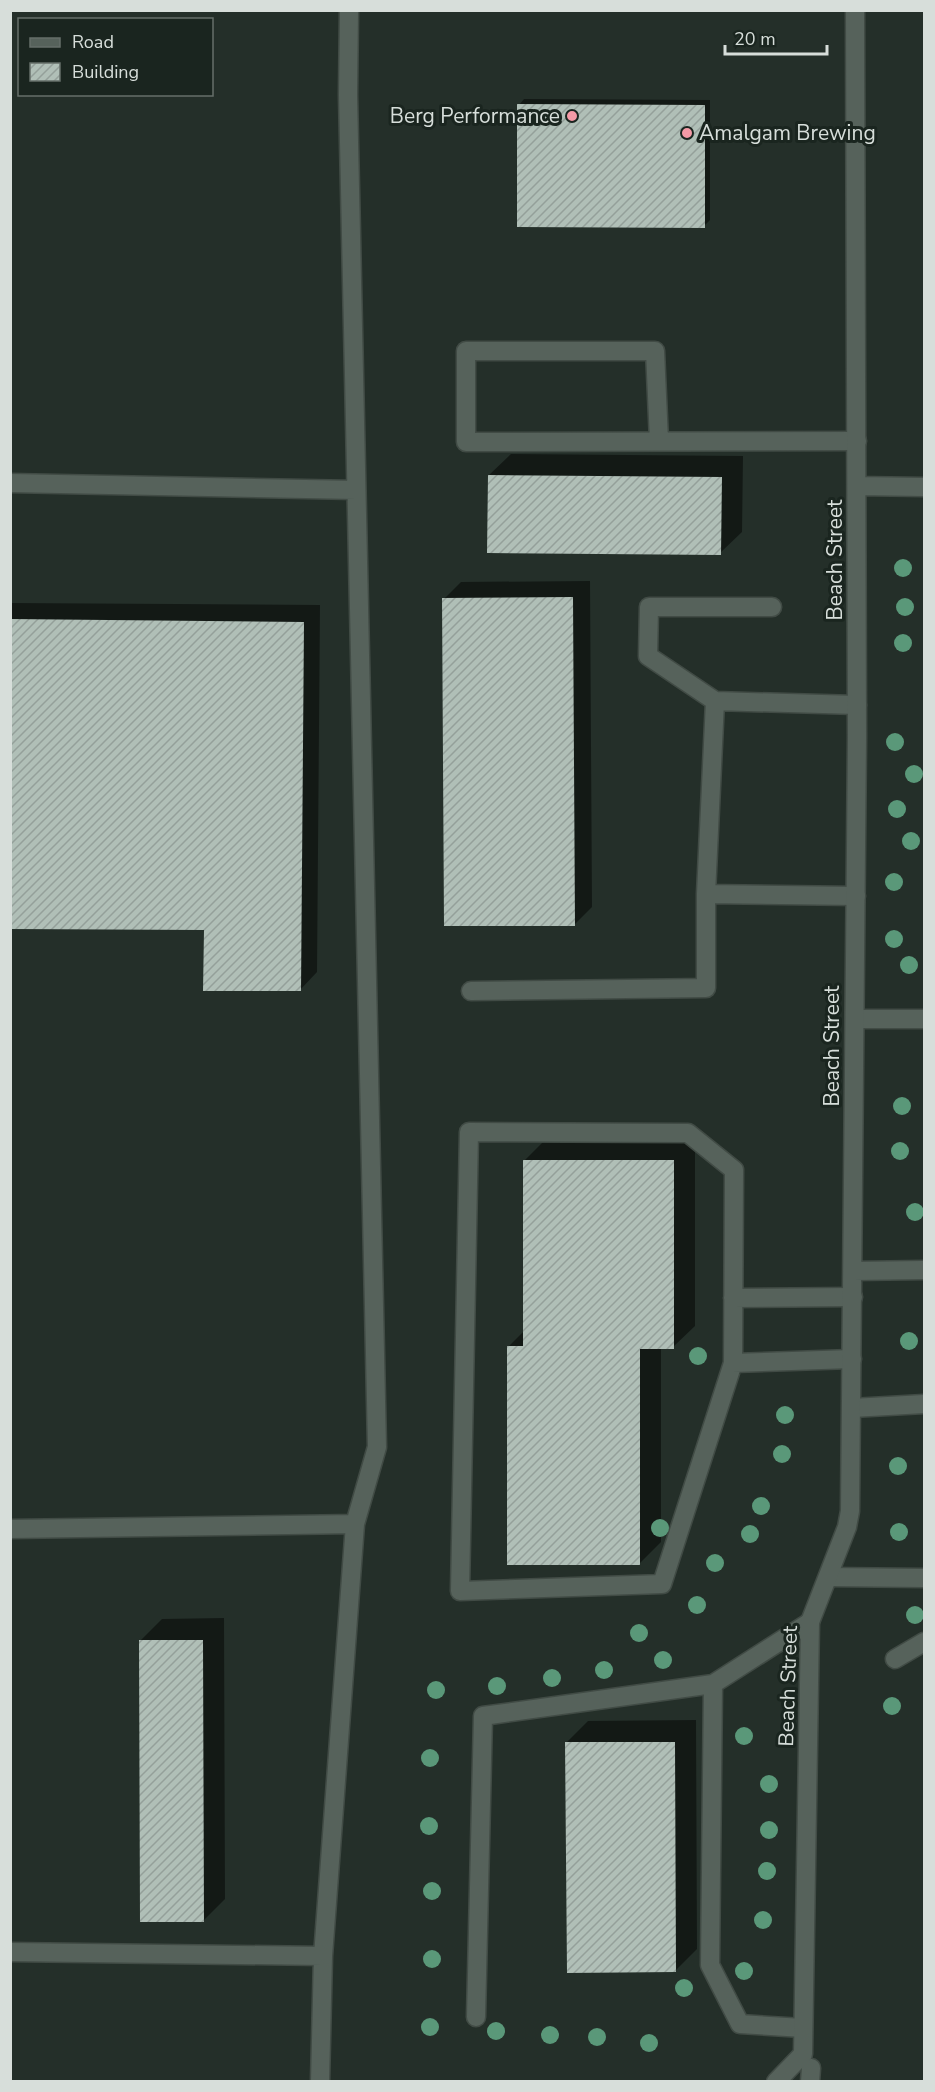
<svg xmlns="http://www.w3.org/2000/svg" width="935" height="2092" viewBox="0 0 935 2092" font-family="'Nunito Sans',sans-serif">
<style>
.shadow{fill:#0007}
.building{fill:url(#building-hatch)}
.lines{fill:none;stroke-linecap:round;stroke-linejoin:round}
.lane-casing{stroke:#414b45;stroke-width:21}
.street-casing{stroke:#414b45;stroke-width:21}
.lane{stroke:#56625b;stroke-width:18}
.street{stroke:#56625b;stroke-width:18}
.tree{fill:#5a9879}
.poi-dot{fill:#f49aa6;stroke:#1a251f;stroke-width:2}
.labels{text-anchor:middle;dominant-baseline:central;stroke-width:6;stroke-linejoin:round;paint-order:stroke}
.poi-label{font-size:21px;fill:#d7deda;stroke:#1a251f;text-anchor:end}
.street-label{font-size:21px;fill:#d7deda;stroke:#1a251f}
</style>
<defs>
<pattern id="building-hatch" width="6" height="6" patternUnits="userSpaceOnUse" patternTransform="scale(1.5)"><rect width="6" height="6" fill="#b0bfb7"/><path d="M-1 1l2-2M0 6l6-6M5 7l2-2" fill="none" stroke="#94a09a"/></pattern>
</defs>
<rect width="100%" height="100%" fill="#242f29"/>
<path class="shadow" d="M524 99 710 100V220L704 226 519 105Z
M511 454 743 456 742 532 720 553 489 475Z
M590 581 592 907 575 924 444 599 461 582Z
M10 603 320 605 317 972 300 990 205 929 10 927Z
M546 1139H695V1326L673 1347H661V1542L639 1564 509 1346 524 1331V1161Z
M224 1618 225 1899 203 1921 140 1641 162 1619Z
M696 1720 697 1949 676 1970 566 1743 588 1721Z"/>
<path class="building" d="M517 104 705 105V228L517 227Z
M488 475 722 477 721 555 487 553Z
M573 597 575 926H444L442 598Z
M10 619 304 622 301 991H203L204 930 10 929Z
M523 1160H674V1349H640V1565H507V1346H523Z
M139 1640H203L204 1922H140Z
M565 1742H675L676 1972 567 1973Z"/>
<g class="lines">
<defs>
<path id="lane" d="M349 10 348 95 377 1447 355 1524
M659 441 655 351H466V442L857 441
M10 483 356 490
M715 701 648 656 649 607H772
M856 896 706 894 715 701 857 705
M471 991 706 988V894
M855 1019H924
M469 1132 688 1133 734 1170 733 1363 662 1584 460 1591Z
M733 1298 853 1297
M733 1363 852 1359
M852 1408 924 1404
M10 1529 355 1524 323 1956 320 2082
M828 1577 924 1578
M895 1659 924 1642
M10 1952 323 1956
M476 2017 483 1716 713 1684
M803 2028 740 2024 710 1965 713 1684 810 1622
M810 2082 811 2068"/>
<path id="street" d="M858 486 924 487
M853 1271 924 1270
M776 2082 803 2054 810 1622 847 1527 850 1511 857 737 855 10"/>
</defs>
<use href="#lane" class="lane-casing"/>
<use href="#street" class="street-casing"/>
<use href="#lane" class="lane"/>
<use href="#street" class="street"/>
</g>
<g class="tree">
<circle cx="903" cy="568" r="9"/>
<circle cx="905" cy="607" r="9"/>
<circle cx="903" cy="643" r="9"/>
<circle cx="895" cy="742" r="9"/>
<circle cx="914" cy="774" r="9"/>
<circle cx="897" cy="809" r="9"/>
<circle cx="911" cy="841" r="9"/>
<circle cx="894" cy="882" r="9"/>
<circle cx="894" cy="939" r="9"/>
<circle cx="909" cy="965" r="9"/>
<circle cx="902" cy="1106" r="9"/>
<circle cx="900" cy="1151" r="9"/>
<circle cx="915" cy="1212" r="9"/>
<circle cx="909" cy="1341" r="9"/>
<circle cx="698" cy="1356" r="9"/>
<circle cx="785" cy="1415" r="9"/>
<circle cx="782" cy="1454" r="9"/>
<circle cx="898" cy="1466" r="9"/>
<circle cx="761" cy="1506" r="9"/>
<circle cx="660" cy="1528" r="9"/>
<circle cx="899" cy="1532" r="9"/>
<circle cx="750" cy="1534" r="9"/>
<circle cx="715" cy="1563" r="9"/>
<circle cx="697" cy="1605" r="9"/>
<circle cx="915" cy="1615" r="9"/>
<circle cx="639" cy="1633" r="9"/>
<circle cx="663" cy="1660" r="9"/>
<circle cx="604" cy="1670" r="9"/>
<circle cx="552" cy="1678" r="9"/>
<circle cx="497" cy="1686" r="9"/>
<circle cx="436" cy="1690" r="9"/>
<circle cx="892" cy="1706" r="9"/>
<circle cx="744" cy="1736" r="9"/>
<circle cx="430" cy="1758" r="9"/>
<circle cx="769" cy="1784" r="9"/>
<circle cx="429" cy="1826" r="9"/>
<circle cx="769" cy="1830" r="9"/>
<circle cx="767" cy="1871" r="9"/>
<circle cx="432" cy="1891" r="9"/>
<circle cx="763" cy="1920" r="9"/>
<circle cx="432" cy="1959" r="9"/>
<circle cx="744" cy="1971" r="9"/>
<circle cx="684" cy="1988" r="9"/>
<circle cx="430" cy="2027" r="9"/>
<circle cx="496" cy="2031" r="9"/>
<circle cx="550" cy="2035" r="9"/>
<circle cx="597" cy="2037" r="9"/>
<circle cx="649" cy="2043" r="9"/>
</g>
<g class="poi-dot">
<circle cx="572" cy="116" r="6"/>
<circle cx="687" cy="133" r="6"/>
</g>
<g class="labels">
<g class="poi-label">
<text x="560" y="116">Berg Performance</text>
<text x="699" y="133" text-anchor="start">Amalgam Brewing</text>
</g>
<g class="street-label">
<text transform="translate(835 560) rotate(-90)">Beach Street</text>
<text transform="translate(832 1046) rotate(-90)">Beach Street</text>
<text transform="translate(788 1686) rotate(-88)">Beach Street</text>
</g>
</g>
<rect width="935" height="2092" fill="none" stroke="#d7deda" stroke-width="24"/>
<rect x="18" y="18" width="195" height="78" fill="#1a251f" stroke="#666f6a" stroke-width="1.5"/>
<rect x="30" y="38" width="30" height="9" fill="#56625b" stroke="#666f6a" stroke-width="1.5"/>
<text x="72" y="48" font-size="18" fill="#d7deda">Road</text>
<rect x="30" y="63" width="30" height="18" fill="url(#building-hatch)" stroke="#666f6a" stroke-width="1.5"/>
<text x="72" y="78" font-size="18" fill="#d7deda">Building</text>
<path d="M725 45v9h102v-9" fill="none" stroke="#d7deda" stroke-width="3"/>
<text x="734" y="45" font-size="18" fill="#d7deda" stroke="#1a251f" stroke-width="4.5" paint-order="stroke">20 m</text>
</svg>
